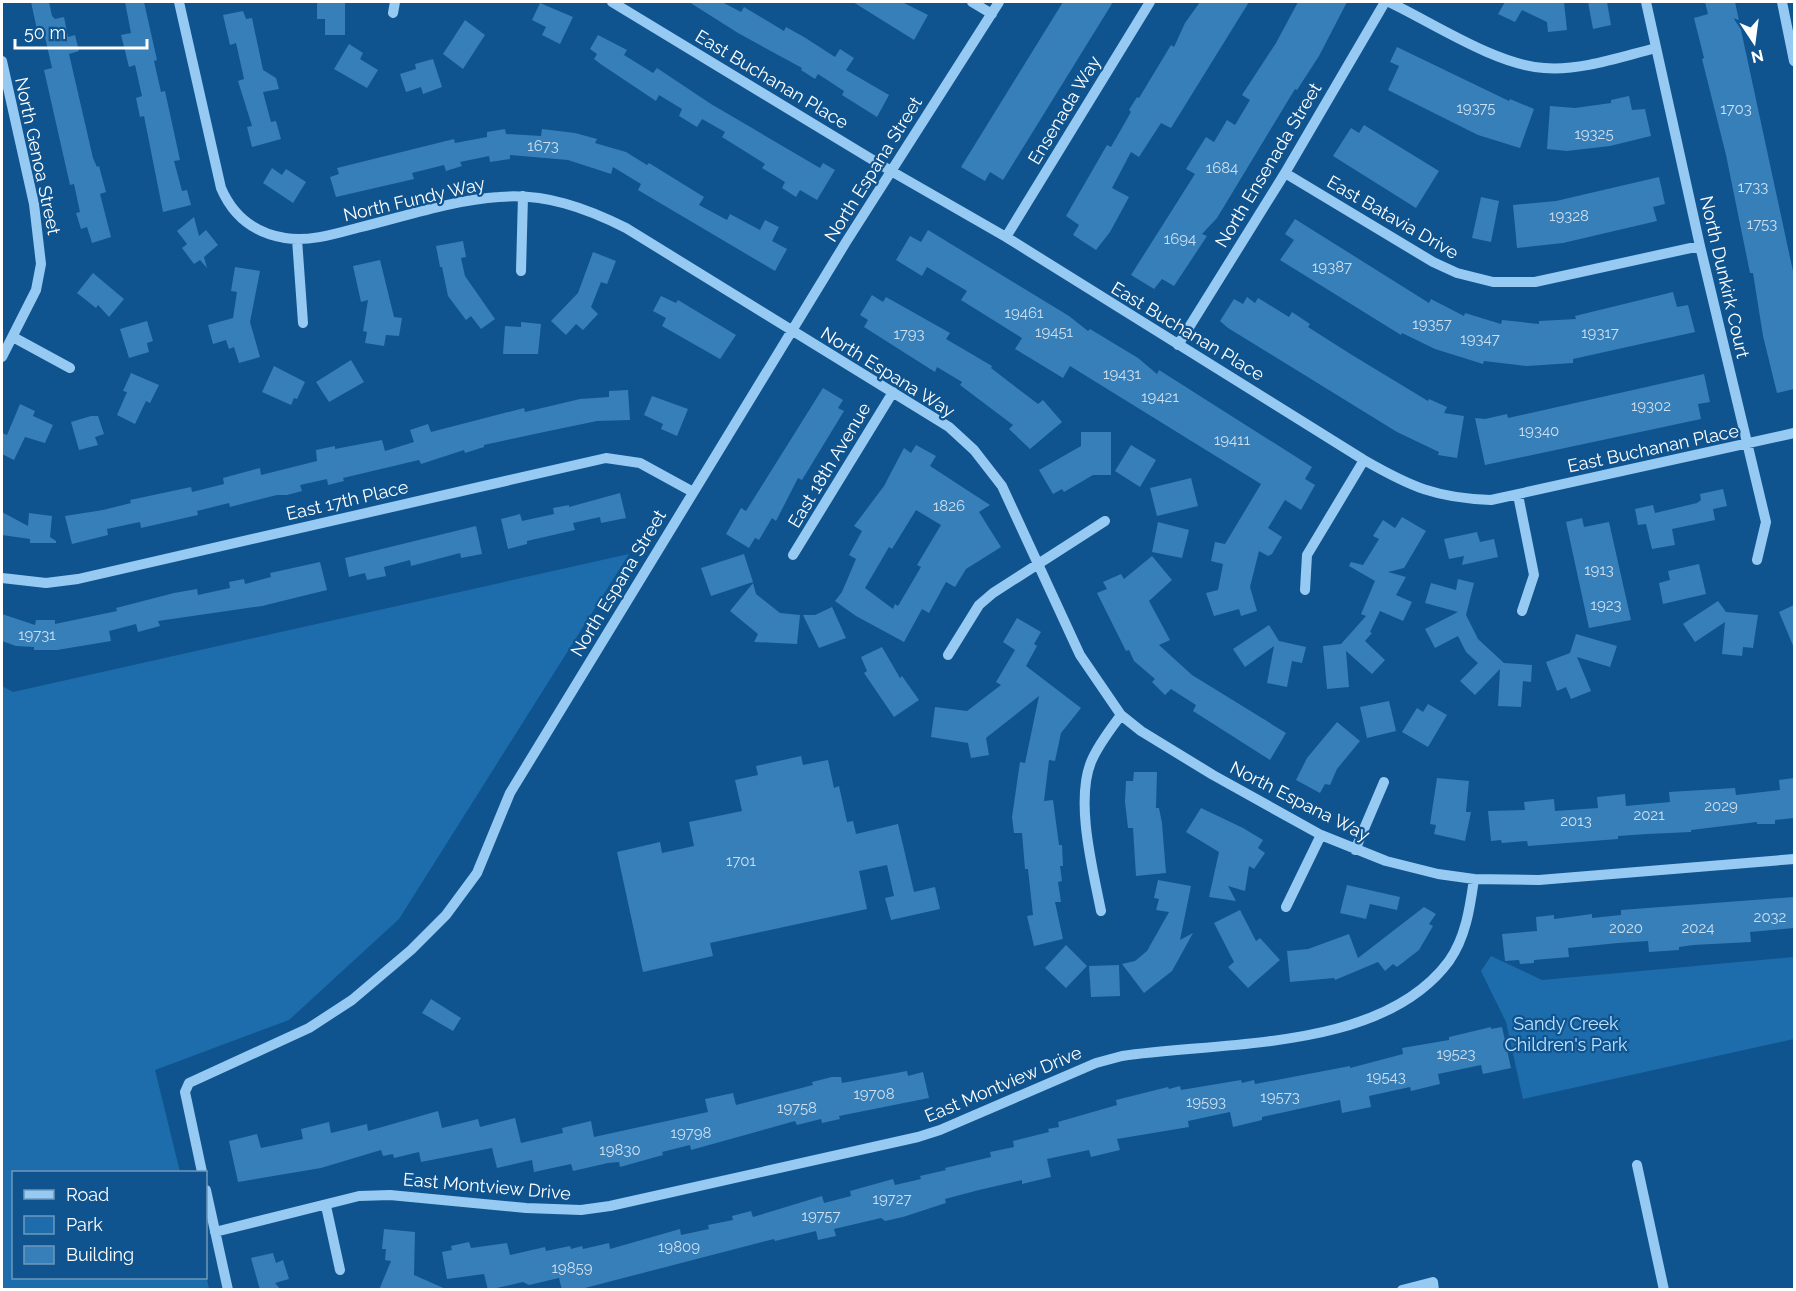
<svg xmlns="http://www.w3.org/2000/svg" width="1796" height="1291" viewBox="0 0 1796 1291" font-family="Raleway,sans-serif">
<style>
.green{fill:#1d6dad}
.building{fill:#377fb9;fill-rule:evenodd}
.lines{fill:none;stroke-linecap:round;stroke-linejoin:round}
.minor{stroke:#97caf3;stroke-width:10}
.labels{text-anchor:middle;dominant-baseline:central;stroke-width:4.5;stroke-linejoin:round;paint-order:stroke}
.number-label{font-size:15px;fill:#cddfee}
.street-label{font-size:18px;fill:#fff;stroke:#0f548f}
.park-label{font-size:18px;fill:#bfe2fe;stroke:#0f548f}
</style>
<rect width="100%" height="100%" fill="#0f548f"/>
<path class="green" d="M629 554 399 919 289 1020 155 1070 180 1172H14V1278H206V1274L209 1289H2V686L13 692Z
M1491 956 1542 980 1794 957V1039L1523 1099 1506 1022 1481 971Z"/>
<path class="building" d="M31 2H49L52 16 55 19 64 17 68 37 75 35 79 51 69 54 93 158 97 167 99 166 106 192 100 194 111 237 92 243 87 227 81 229 76 213 80 212 74 184 70 185 44 70 52 68 45 37 39 39Z
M125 2H144L157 60 154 61 161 92 165 91 180 160 174 161 182 191 187 190 191 205 163 212 144 116 140 117 136 98 142 96 135 65 129 67 121 35 131 33Z
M317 2H345V35H325V19H317Z
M689 2H722L741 12 744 7 784 31 786 27 804 37 835 57 840 49 854 58 846 70 889 95 877 117 842 95 844 91 818 74 815 79 801 70 802 68 738 33Z
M853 2H902L928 15 914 40Z
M1063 2H1113L1003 180 990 172 985 181 961 167Z
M1200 2H1249L1171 128 1161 123 1139 157 1131 152 1112 188 1129 197 1110 232 1096 250 1073 235 1079 225 1066 216 1107 145 1111 147 1131 112 1129 110 1137 97 1139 98 1171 45 1174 47 1185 23Z
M1298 2H1347L1319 56 1297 90 1295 89 1217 218 1202 234 1207 236 1174 286 1162 279 1154 289 1131 275 1195 174 1186 169 1206 137 1214 142 1227 120 1235 125 1250 100 1242 95 1276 43Z
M1505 2H1564L1567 30 1548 32 1547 22 1522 10 1515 22 1498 14Z
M1588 2H1607L1611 25 1593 29Z
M1705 2H1735L1794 276V389L1777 393 1763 336 1753 273H1750L1726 155 1702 59 1704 58 1694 18 1708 14Z
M540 3 573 17 560 44 542 35 546 27 532 20Z
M243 11 246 19 252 18 263 70 276 78 279 89 263 92 271 122 276 121 281 139 252 147 247 127 252 126 238 81 244 79 243 74 236 43 230 45 223 15Z
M465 20 485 35 463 69 443 54Z
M598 35 627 50 624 55 653 73 657 68 711 104 820 168 823 163 835 170 817 200 800 190 796 197 782 188 785 182 762 168 765 164 722 137 725 132 702 119 697 127 679 116 682 109 659 95 656 101 602 65 594 59 597 54 590 49Z
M349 44 363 53 360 59 378 70 367 88 334 69Z
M1397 47 1509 101 1510 99 1534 109 1520 148 1478 135 1388 90 1399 66 1390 62Z
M433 59 442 87 423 94 421 87 406 92 400 74 416 69 415 64Z
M1629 96 1632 110 1645 109 1651 136 1610 146 1567 151 1547 149 1550 106 1575 108 1611 103V100Z
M1364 125 1439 171 1416 208 1333 156 1351 128 1359 133Z
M505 129 506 134 541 136 542 129 575 133 597 139 595 143 626 152 647 165 649 163 704 197 699 205 727 220 730 214 760 230 765 220 779 227 772 241 787 249 775 271 638 190 641 184 613 167 611 174 568 160 510 155V159L490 162 489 156 460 162 462 166 446 171 444 165 412 173 414 179 336 197 330 177 339 174 337 168 454 139 455 143 487 137V132Z
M272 168 282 175 286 169 306 182 293 203 263 183Z
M1659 177 1665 204 1653 207 1657 221 1563 243 1517 248 1513 205 1556 201Z
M1481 197 1499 201 1491 242 1472 238Z
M194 217 199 236 206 230 218 245 204 257 207 268 200 260 194 264 182 248 187 244 177 231Z
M1295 219 1429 303 1431 299 1464 316 1465 313 1501 324 1502 320 1539 324V321L1576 319 1575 316 1673 292 1677 307 1688 305 1695 332 1573 359V363L1527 366 1484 361 1483 364 1435 349 1402 333 1401 335 1280 260 1294 240 1285 234Z
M928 230 1069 316 1088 331 1090 329 1138 358 1157 374 1159 370 1312 467 1305 479 1315 485 1301 510 1285 500 1268 528 1282 537 1272 554 1268 556 1259 551 1250 587 1257 611 1241 616 1239 609 1214 616 1206 593 1218 590 1223 564 1211 561 1215 542 1225 544 1261 484 1070 366 1063 378 1015 349 1022 338 961 300 967 291 927 267 922 276 896 260 910 236 921 242Z
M463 241 466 257 461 258 465 276 495 319 481 329 471 316 466 320 448 296 442 267H440L436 246Z
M593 252 616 261 607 284 601 282 591 307 598 314 583 330 576 324 566 335 551 321 578 293Z
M380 260 394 317 402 318 399 336 386 335 384 346 365 343 367 332 363 331 368 300 361 302 353 266Z
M235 267 260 271 250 322 260 357 239 363 234 347 229 349 226 340 213 344 208 325 233 318 237 292 231 291Z
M93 273 124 299 109 317 98 305 96 308 77 293Z
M872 295 883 302 886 297 950 333 946 339 992 366 991 368 1038 404 1043 400 1062 422 1030 449 1009 429 1013 425 960 385 962 382 937 367 935 372 864 327 868 320 860 315Z
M661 296 676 303 678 300 736 335 720 359 662 326 666 318 653 311Z
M1247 297 1255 303 1258 298 1289 317 1292 312 1310 324 1308 327 1352 355 1428 401 1429 399 1447 407 1444 413 1464 416 1457 458 1438 455 1439 452 1397 432 1228 328 1220 321 1234 299 1243 304Z
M147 321 153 341 147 343 149 352 129 358 120 329Z
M521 322 541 324 538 354H503L505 326 521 327Z
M351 360 364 382 329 402 316 382Z
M274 366 305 382 297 399 294 398 291 405 262 392Z
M131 373 159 385 150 403 146 401 135 424 117 415 127 392 123 391Z
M1704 374 1710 402 1698 404 1701 419 1485 465 1475 418 1485 419 1507 414 1508 418Z
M823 388 843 400 838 408 844 411 802 480 798 478 776 521 772 518 759 540 755 538 749 548 726 534 741 508 746 511Z
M628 390 630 420 597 421 544 432 484 445V447L465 453 464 450 421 464 419 460 343 478 344 481 328 485 327 479 300 485 302 491 287 495H277L230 507 229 503 197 511 198 515 141 528 140 522 107 529 108 535 72 544 65 516 103 510 131 503 130 500 191 487 192 492 224 484 223 478 260 468 261 475 317 461 316 450 335 446V449L382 440 385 451 414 442 410 430 428 424 431 432 524 408 525 412 580 399 609 397V391Z
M652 396 688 409 677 436 661 429 663 424 644 415Z
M20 404 35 411 33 416 53 425 45 443 25 437 14 460 2 454V433L7 435Z
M91 416H98L104 434 95 437 98 445 79 450 71 422Z
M1081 432H1111V475H1093L1064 492 1062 489 1053 494 1039 470 1081 446Z
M916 445 936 456 930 466 990 505 979 512 1001 547 966 569 955 587 946 582 929 613 922 609 904 642 856 616 835 601 842 592 856 559 849 555 862 531 854 526 884 486 904 448 911 453ZM916 510 941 525 917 565 921 567 898 606 895 604 893 609 865 588 889 547 892 549Z
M1131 445 1156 460 1140 487 1115 471Z
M1191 478 1198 506 1157 516 1150 488Z
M1723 489 1727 506 1713 509 1715 520 1672 529 1675 545 1652 549 1646 524 1638 525 1635 509 1653 505 1655 513 1697 503 1701 500 1700 494Z
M620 493 626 518 601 523 600 517 573 523 575 530 527 541V544L508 549 501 519 520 514 522 521 554 514 553 508 569 505V507Z
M2 512 28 526 29 513 52 516 50 537 56 541V543H30V539L2 535Z
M1402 517 1426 531 1404 568 1388 572 1406 577 1396 595 1412 602 1403 621 1380 611 1370 632 1372 633 1365 641 1385 660 1372 674 1346 651 1349 687 1327 689 1323 646 1341 644 1366 616 1361 614 1375 581 1349 566 1351 562 1363 565 1379 539 1373 536 1383 520 1395 528Z
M1582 518 1584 527 1609 522 1631 620 1589 628 1566 522Z
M1158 522 1189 530 1182 558 1152 552Z
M476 526 482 554 461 558 460 553 411 566 410 560 384 567 386 576 367 580 365 573 349 577 345 558Z
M1477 532 1480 542 1494 539 1498 557 1462 565 1464 556 1449 559 1444 539Z
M744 554 753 582 711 596 701 568Z
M1152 556 1172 580 1149 601 1170 640 1159 645 1192 675 1286 733 1270 760 1193 711 1196 705 1171 689 1165 695 1152 682 1155 679 1134 661 1129 650 1126 651 1097 593 1107 589 1103 582 1121 574 1124 579Z
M320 562 327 590 262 606 158 621 160 626 138 632 136 624 109 631 111 641 57 650H34V647L16 646 2 641V614L35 625 36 620H55V624L117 611 116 608 174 593 197 589 198 595 230 588 229 582 244 579 245 584 271 577 270 573Z
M1699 564 1706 594 1663 604 1659 583 1670 580 1668 571Z
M1458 579 1474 583 1466 615 1478 639 1504 663 1532 665 1531 682 1523 681 1521 707 1498 706 1500 669 1475 695 1460 681 1478 663 1466 652 1458 636 1435 648 1425 629 1458 612 1425 603 1431 583 1456 590Z
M753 583 756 594 780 613 800 615 797 644 754 642 758 634 730 611Z
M1718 601 1726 612 1758 615 1753 648 1743 647 1742 656 1722 654 1725 622 1695 642 1683 624Z
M1794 605V648L1779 612Z
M832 607 846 638 819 648 803 615H815Z
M1017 618 1041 632 1034 644 1037 646 1026 666 1081 708 1061 733 1055 761 1049 760 1044 801 1053 800 1059 845H1062L1063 866H1060L1062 881 1058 882 1061 902H1055L1063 939 1034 946 1027 916 1033 915 1028 869H1025L1022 833H1014L1012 817 1020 762 1025 763 1039 696 986 738 989 755 971 758 968 743 931 737 935 707 967 711 1001 685 996 682 1015 650 1003 642Z
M1269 625 1279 641 1306 647 1302 663 1292 661 1287 687 1267 683 1274 646 1245 667 1233 649Z
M1576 634 1617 646 1610 667 1577 657 1591 691 1571 699 1566 687 1557 691 1546 662 1570 653Z
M882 647 900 678 902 676 919 700 894 717 864 673 867 671 861 657Z
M1389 701 1396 731 1367 738 1360 707Z
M1428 704 1447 715 1428 747 1402 732 1417 708 1423 712Z
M1337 722 1360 741 1337 769 1330 785 1325 784 1320 793 1296 780 1307 758Z
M801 756 803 765 828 760 834 788 839 786 847 822 853 821 856 834 898 824 914 892 935 887 940 909 891 920 885 898 894 896 887 865 859 871 867 909 710 943 713 956 643 972 617 852 660 842 662 853 694 846 689 822 742 811 735 780 758 775 756 766Z
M1134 772H1157L1156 808H1159L1162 823 1166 873 1136 876 1133 828H1128L1125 802 1126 781H1133Z
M1437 778 1469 781 1466 812H1471L1465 841 1434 834 1436 825 1430 824Z
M1794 778V818L1775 820V824H1757V822L1691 830V832L1647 834 1618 836V839L1528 846 1527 841 1502 843 1501 840 1491 841 1488 811 1525 810 1524 802 1554 799 1555 811 1598 808 1597 797 1625 794 1626 806 1670 802 1669 792 1735 788 1736 795 1780 790 1779 780Z
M1201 808 1243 828 1263 840 1258 848 1265 853 1254 869 1249 866 1245 891 1228 886 1236 901 1209 897 1219 852 1186 832Z
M1158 880 1191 886 1180 940 1193 933 1172 971 1144 993 1122 964 1135 961 1147 951 1169 912 1156 910 1159 899 1154 898Z
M1347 885 1400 897 1397 910 1370 904 1366 919 1340 913Z
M1794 897V928L1750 932 1751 942 1693 945 1679 947V950L1649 952 1648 941 1618 943 1568 948 1569 957 1534 960V963L1520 964 1519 960 1505 961 1502 934 1537 931 1536 917 1554 915V919L1592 914V918L1621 915V910Z
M1424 907 1436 914 1429 924 1433 926 1419 950 1397 967 1393 964 1385 971 1378 962 1335 980 1334 978 1290 982 1287 951 1308 949 1349 934 1358 958Z
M1240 910 1256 941 1260 938 1280 960 1248 988 1228 967 1234 962 1214 923Z
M1066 945 1087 966 1066 988 1045 968Z
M1119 965 1120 996 1091 997 1089 966Z
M431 999 461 1018 453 1031 422 1013Z
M1491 1027V1029L1502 1027 1511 1068 1483 1074 1481 1065 1438 1074 1440 1084 1411 1091 1410 1087 1369 1096 1371 1107 1342 1113 1340 1100 1262 1117V1120L1233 1127 1230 1112 1188 1121 1189 1127 1117 1139 1120 1150 1091 1157 1089 1150 1047 1159 1051 1177 1022 1184V1180L979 1190 945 1199 946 1203 903 1217 885 1221 881 1218 834 1229 836 1236 818 1240 816 1231 775 1241 774 1239 577 1290H562L559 1278 529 1285 523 1282 488 1290 484 1274 447 1279 442 1252 452 1250 451 1246 469 1242 471 1248 507 1243 510 1255 545 1247 546 1251 570 1246 571 1249 582 1246 583 1249 609 1243 610 1249 680 1229 681 1235 709 1229 708 1225 733 1220 732 1216 751 1211 753 1217 822 1196 824 1203 851 1196 850 1191 893 1179 895 1185 921 1179 920 1176 946 1170 945 1168 991 1157 990 1152 1014 1147 1013 1141 1049 1132 1048 1129 1059 1127 1058 1122 1117 1105 1116 1100 1168 1087 1169 1089 1180 1086 1181 1090 1241 1080 1242 1083 1254 1080 1255 1084 1350 1066V1068L1403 1054 1402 1048 1449 1040V1037Z
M907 1071 908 1076 923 1072 929 1098 839 1116 840 1119 822 1123 821 1119 797 1125 795 1121 691 1150 690 1145 662 1152 663 1155 620 1167 619 1162 608 1163 573 1171 571 1164 534 1172 532 1160 497 1168 492 1148 421 1162 419 1152 394 1158 393 1154 383 1156 381 1150 321 1168 238 1182 229 1141 257 1134 261 1148 303 1139 301 1129 329 1122 331 1133 367 1124 368 1131 438 1111 442 1128 478 1119 480 1127 515 1118 521 1143 563 1133 562 1128 591 1121 594 1137 708 1112 705 1099 733 1093 736 1105 813 1085 812 1082 832 1077H841L842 1083Z
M384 1229 415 1232 414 1275 448 1290H379L391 1261 385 1260 386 1249H382Z
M273 1253 276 1263 283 1260 289 1279 275 1283 281 1290H260L251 1258Z"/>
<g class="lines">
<path class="minor" d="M179 2 221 188C233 216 254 233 285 238 308 242 335 234 357 228 403 217 452 200 499 197 545 193 586 208 626 228L949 427 974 450 1002 486 1080 655 1121 715 1141 731 1213 775 1321 835 1386 861 1438 874 1474 879 1539 880 1794 859
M612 2 891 171 1006 237 1364 460C1411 487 1436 498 1491 500L1794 433
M972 2 992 14
M1389 2C1433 23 1496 65 1544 68 1581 71 1620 57 1656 48
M1646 2 1700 246 1766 522 1757 560
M1782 2 1794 61
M393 13 395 2
M2 61 34 204 41 264 36 290 2 357
M1285 173 1433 262 1457 273 1493 282H1535L1700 246
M1006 237 1150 2
M297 239 303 323
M521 271 523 196
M13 337 70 368
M1178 345 1285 173 1385 2
M1518 495 1534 575 1522 611
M793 555 893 392
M2 578 46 583 78 579 606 458 640 463 693 492
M1305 590 1307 555 1364 460
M948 655 979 605 993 593 1105 521
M1355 850 1384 782
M1286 907 1321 835
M1101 911C1093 870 1075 802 1091 762 1098 745 1110 730 1121 715
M1637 1165 1664 1290
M202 1172 185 1092 189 1083 309 1028 352 1000 411 950 446 915 477 873 510 793 846 242 999 2
M206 1190 228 1290
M326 1206 340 1270
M215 1232 359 1196 390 1195 526 1208 581 1210 610 1206 918 1137 940 1130 1096 1063 1122 1056C1222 1041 1382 1052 1449 961 1466 937 1470 907 1474 879
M1402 1290 1433 1282 1434 1290"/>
</g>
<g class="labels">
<g class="number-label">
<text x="1476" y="108">19375</text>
<text x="1736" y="109">1703</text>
<text x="1594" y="134">19325</text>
<text x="543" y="146">1673</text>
<text x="1222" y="168">1684</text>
<text x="1753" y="187">1733</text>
<text x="1569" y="216">19328</text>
<text x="1762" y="224">1753</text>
<text x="1180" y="239">1694</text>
<text x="1332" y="267">19387</text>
<text x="1024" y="313">19461</text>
<text x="1432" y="324">19357</text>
<text x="1054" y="332">19451</text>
<text x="1600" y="333">19317</text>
<text x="909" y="334">1793</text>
<text x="1480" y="339">19347</text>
<text x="1122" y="374">19431</text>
<text x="1160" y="397">19421</text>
<text x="1651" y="406">19302</text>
<text x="1539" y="431">19340</text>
<text x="1232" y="440">19411</text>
<text x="949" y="506">1826</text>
<text x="1599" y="570">1913</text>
<text x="1606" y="605">1923</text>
<text x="37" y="635">19731</text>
<text x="1721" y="806">2029</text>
<text x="1649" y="815">2021</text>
<text x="1576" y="821">2013</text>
<text x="741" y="861">1701</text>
<text x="1770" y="917">2032</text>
<text x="1626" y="928">2020</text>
<text x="1698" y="928">2024</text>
<text x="1456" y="1054">19523</text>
<text x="1386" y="1077">19543</text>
<text x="874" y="1094">19708</text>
<text x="1280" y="1097">19573</text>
<text x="1206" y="1102">19593</text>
<text x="797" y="1108">19758</text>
<text x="691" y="1133">19798</text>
<text x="620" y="1150">19830</text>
<text x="892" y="1199">19727</text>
<text x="821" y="1216">19757</text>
<text x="679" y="1247">19809</text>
<text x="572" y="1268">19859</text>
</g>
<g class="street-label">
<text transform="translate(772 79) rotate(31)">East Buchanan Place</text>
<text transform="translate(1064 110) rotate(-59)">Ensenada Way</text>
<text transform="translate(38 156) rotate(78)">North Genoa Street</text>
<text transform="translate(1268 165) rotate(-59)">North Ensenada Street</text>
<text transform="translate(873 169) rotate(-58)">North Espana Street</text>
<text transform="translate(414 199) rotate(-13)">North Fundy Way</text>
<text transform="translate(1393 217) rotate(30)">East Batavia Drive</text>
<text transform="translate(1725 277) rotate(77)">North Dunkirk Court</text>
<text transform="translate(1188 331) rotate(31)">East Buchanan Place</text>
<text transform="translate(888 372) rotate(32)">North Espana Way</text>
<text transform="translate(1653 448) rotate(-12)">East Buchanan Place</text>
<text transform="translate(829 465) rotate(-59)">East 18th Avenue</text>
<text transform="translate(347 500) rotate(-13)">East 17th Place</text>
<text transform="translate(618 583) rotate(-59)">North Espana Street</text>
<text transform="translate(1300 801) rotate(27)">North Espana Way</text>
<text transform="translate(1003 1084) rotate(-23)">East Montview Drive</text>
<text transform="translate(487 1186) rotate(5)">East Montview Drive</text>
</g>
<g class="park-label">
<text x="1566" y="1023">Sandy Creek<tspan x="1566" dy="21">Children's Park</tspan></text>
</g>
</g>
<rect width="1796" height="1291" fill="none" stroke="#ffffff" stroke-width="6"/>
<rect x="12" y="1171" width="195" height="108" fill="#0f548f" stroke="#6f98bc" stroke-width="1.5"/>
<rect x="24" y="1190" width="30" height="9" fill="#97caf3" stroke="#6f98bc" stroke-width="1.5"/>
<text x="66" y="1201" font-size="18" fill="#ffffff">Road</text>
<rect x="24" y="1216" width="30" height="18" fill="#1d6dad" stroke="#6f98bc" stroke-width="1.5"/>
<text x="66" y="1231" font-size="18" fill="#ffffff">Park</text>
<rect x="24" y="1246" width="30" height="18" fill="#377fb9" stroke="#6f98bc" stroke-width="1.5"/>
<text x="66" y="1261" font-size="18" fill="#ffffff">Building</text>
<g transform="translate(1754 42) rotate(167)" stroke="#0f548f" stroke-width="4.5" paint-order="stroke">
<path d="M0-4.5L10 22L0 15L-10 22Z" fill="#ffffff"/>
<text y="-9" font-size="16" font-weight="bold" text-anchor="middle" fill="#ffffff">N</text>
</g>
<path d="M15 39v9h132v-9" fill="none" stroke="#ffffff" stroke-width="3"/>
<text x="24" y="39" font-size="18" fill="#ffffff" stroke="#0f548f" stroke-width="4.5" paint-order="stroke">50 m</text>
</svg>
